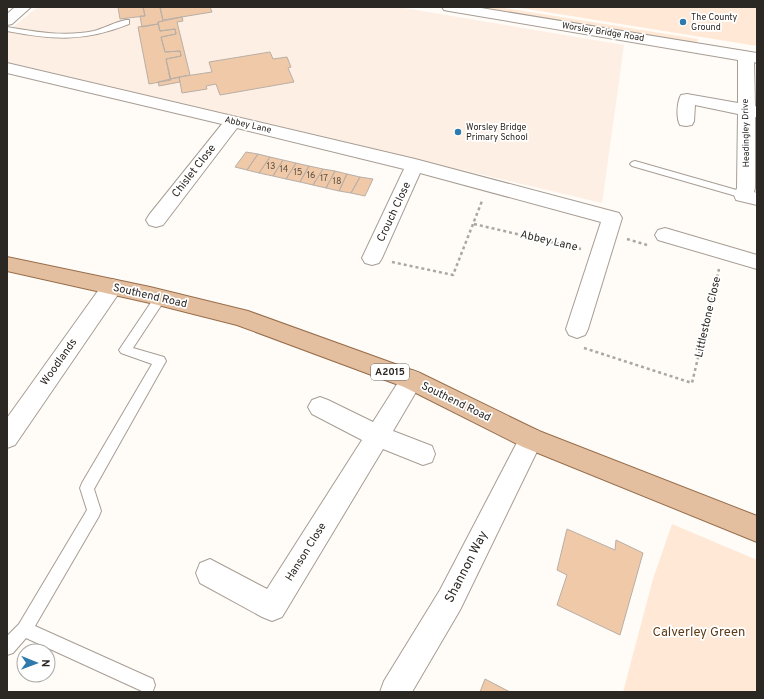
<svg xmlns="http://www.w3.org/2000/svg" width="764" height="699" viewBox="0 0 764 699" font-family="Overpass,sans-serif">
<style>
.built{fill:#fdefe4}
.green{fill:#ffe9d6}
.building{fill:#efc9a8;stroke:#b9afa6}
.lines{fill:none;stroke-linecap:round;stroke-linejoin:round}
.service-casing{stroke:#a79d94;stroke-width:2}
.minor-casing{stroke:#a79d94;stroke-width:2}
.primary-casing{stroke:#976e4b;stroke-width:2}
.path{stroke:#aaa6a2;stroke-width:2.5;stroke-dasharray:3 3;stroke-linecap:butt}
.service{fill:#fff;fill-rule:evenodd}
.minor{fill:#fff;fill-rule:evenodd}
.primary{fill:#e3bfa0;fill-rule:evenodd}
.poi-dot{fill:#2e7aad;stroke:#fff;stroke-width:1.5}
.labels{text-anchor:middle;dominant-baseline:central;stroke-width:3.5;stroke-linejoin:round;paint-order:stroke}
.far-poi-label{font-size:9px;fill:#2b2723;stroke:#fff;text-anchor:start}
.far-street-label{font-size:9px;fill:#2b2723;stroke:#fff}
.number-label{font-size:9px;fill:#5c5044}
.shield{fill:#fff;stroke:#6b6865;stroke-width:1}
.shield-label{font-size:10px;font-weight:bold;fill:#2b2723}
.street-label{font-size:11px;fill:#2b2723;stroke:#fff}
.near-street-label{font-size:13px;fill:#2b2723;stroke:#fff}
.near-park-label{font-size:13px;fill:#5f3a14;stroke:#fff}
</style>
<rect width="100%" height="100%" fill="#fffbf7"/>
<path class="built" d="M38 7H398L624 45 602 203 7 62V32Z"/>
<path class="green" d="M488 7H498L698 39 697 43 487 9Z
M515 7H757V46Z
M672 524 757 560V692H623L653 579Z"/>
<path class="building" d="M118 7H143L145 16 120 19Z
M143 7H160L163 21 158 22V24L142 27 140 16H145Z
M166 7H210L212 12 163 20 160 8Z
M182 17 183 21 177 22 190 75 170 79 166 59 181 56 180 51 165 52 161 37 176 34 175 29 160 31 158 22Z
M158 24 160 31 175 29 176 34 161 37 165 52 180 51 181 56 166 59 171 80 149 84 138 27Z
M270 52 273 59 287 57 291 67 288 68 294 82 220 95 216 84 206 86 207 89 182 93 179 77 212 72 209 62Z
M179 77 180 82 159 86 158 82Z
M246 152 258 154 247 170 235 167Z
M258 154 270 157 259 173 247 170Z
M270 157 283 160 273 176 259 173Z
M283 160 296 163 286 179 273 176Z
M296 163 309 166 300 182 286 179Z
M309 166 323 169 313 185 300 182Z
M323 169 335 171 326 188 313 185Z
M335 171 347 174 339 191 326 188Z
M347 174 360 177 351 193 339 191Z
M360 177 373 179 365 196 351 193Z
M567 529 615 550 616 540 643 553 620 635 557 605 567 575 557 570Z
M485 679 510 692H480Z"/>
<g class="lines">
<defs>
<path id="service" d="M126 20H129V24C83 42 55 40 7 31V27C36 32 65 37 94 31 105 28 115 22 126 20Z
M635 161 747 193 748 195 743 198 632 166 630 164 632 162Z
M160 294 164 295 166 298 133 348 164 357 166 361 94 489 101 511 99 516 35 626 153 679 155 685 153 691 144 692 26 638 13 653 7 655V636L19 624 87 510 80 488 82 483 152 364 121 353 119 350 156 295Z"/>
<path id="minor" d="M15 7H31L12 24 7 25V14Z
M442 7H475L757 53V63L754 62 755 106 757 107V117H755V188L754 192 757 193V205L736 200 734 195 737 188 738 114 695 105 694 121 692 125 686 126 680 125C676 118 677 102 681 95L687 94 738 103V60L449 11 444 10Z
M7 63 415 159 619 213 622 218 588 329 585 335 577 338 569 335 566 329 601 222 420 173 382 258 379 263 372 265 365 263 362 258 404 169 237 128 163 225 156 227 149 225 146 220 149 215 222 124 7 73Z
M665 228 757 255V269L658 240 655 235 658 230Z
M112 279 119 281 122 287 119 293 15 445 7 448V418L105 281Z
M412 370 420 373 423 380 393 431 432 446 435 454 432 462 423 465 383 449 282 617 272 621 262 617 200 583 196 573 200 563 210 559 267 589 362 440 312 414 308 407 312 400 320 397 328 400 373 422 404 373Z
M531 428 539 431 543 439 460 610 412 692H380L384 681 440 590 523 431Z"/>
<path id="primary" d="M7 257 150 287 248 311 420 373 539 431 757 516V542L523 447 404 387 237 325 150 303 7 271Z"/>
</defs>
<use href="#service" class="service-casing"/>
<use href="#minor" class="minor-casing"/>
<use href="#primary" class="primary-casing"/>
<path class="path" d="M474 224 581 249
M627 239 647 245
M392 262 453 275 482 201
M584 348 692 383 719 269"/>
<use href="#service" class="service"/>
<use href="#minor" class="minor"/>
<use href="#primary" class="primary"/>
</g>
<g class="poi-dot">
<circle cx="683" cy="22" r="4"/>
<circle cx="458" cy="132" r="4"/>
</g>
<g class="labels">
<g class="far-poi-label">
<text x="691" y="17">The County<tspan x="691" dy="10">Ground</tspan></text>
<text x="466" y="127">Worsley Bridge<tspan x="466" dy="10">Primary School</tspan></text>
</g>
<g class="far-street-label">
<text transform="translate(603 32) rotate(9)">Worsley Bridge Road</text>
<text transform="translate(248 125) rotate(13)">Abbey Lane</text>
<text transform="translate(746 133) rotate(-91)">Headingley Drive</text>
</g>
<g class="number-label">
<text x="271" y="166">13</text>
<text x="284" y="169">14</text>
<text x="298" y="172">15</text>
<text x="311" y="175">16</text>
<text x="324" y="178">17</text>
<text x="337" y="181">18</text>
</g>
<rect class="shield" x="371" y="364" width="38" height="16" rx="3"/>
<g class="shield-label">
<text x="390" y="372">A2015</text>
</g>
<g class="street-label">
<text transform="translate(194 171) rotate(-52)">Chislet Close</text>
<text transform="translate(394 212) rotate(-65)">Crouch Close</text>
<text transform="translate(549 241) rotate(13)">Abbey Lane</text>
<text transform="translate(150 296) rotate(13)">Southend Road</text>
<text transform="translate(708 317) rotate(-77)">Littlestone Close</text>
<text transform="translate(59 362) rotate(-55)">Woodlands</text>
<text transform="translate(456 402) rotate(26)">Southend Road</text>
<text transform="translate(306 552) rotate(-58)">Hanson Close</text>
</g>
<g class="near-street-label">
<text transform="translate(467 567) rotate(-63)">Shannon Way</text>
</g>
<g class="near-park-label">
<text x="699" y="633">Calverley Green</text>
</g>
</g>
<rect width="764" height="699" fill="none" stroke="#2b2723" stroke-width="16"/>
<g transform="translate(36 663) rotate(91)"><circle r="19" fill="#ffffff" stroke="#aaa9a7"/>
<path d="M0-3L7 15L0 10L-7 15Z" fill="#2e7aad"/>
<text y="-6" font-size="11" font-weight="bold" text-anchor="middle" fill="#2b2723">N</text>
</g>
</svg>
